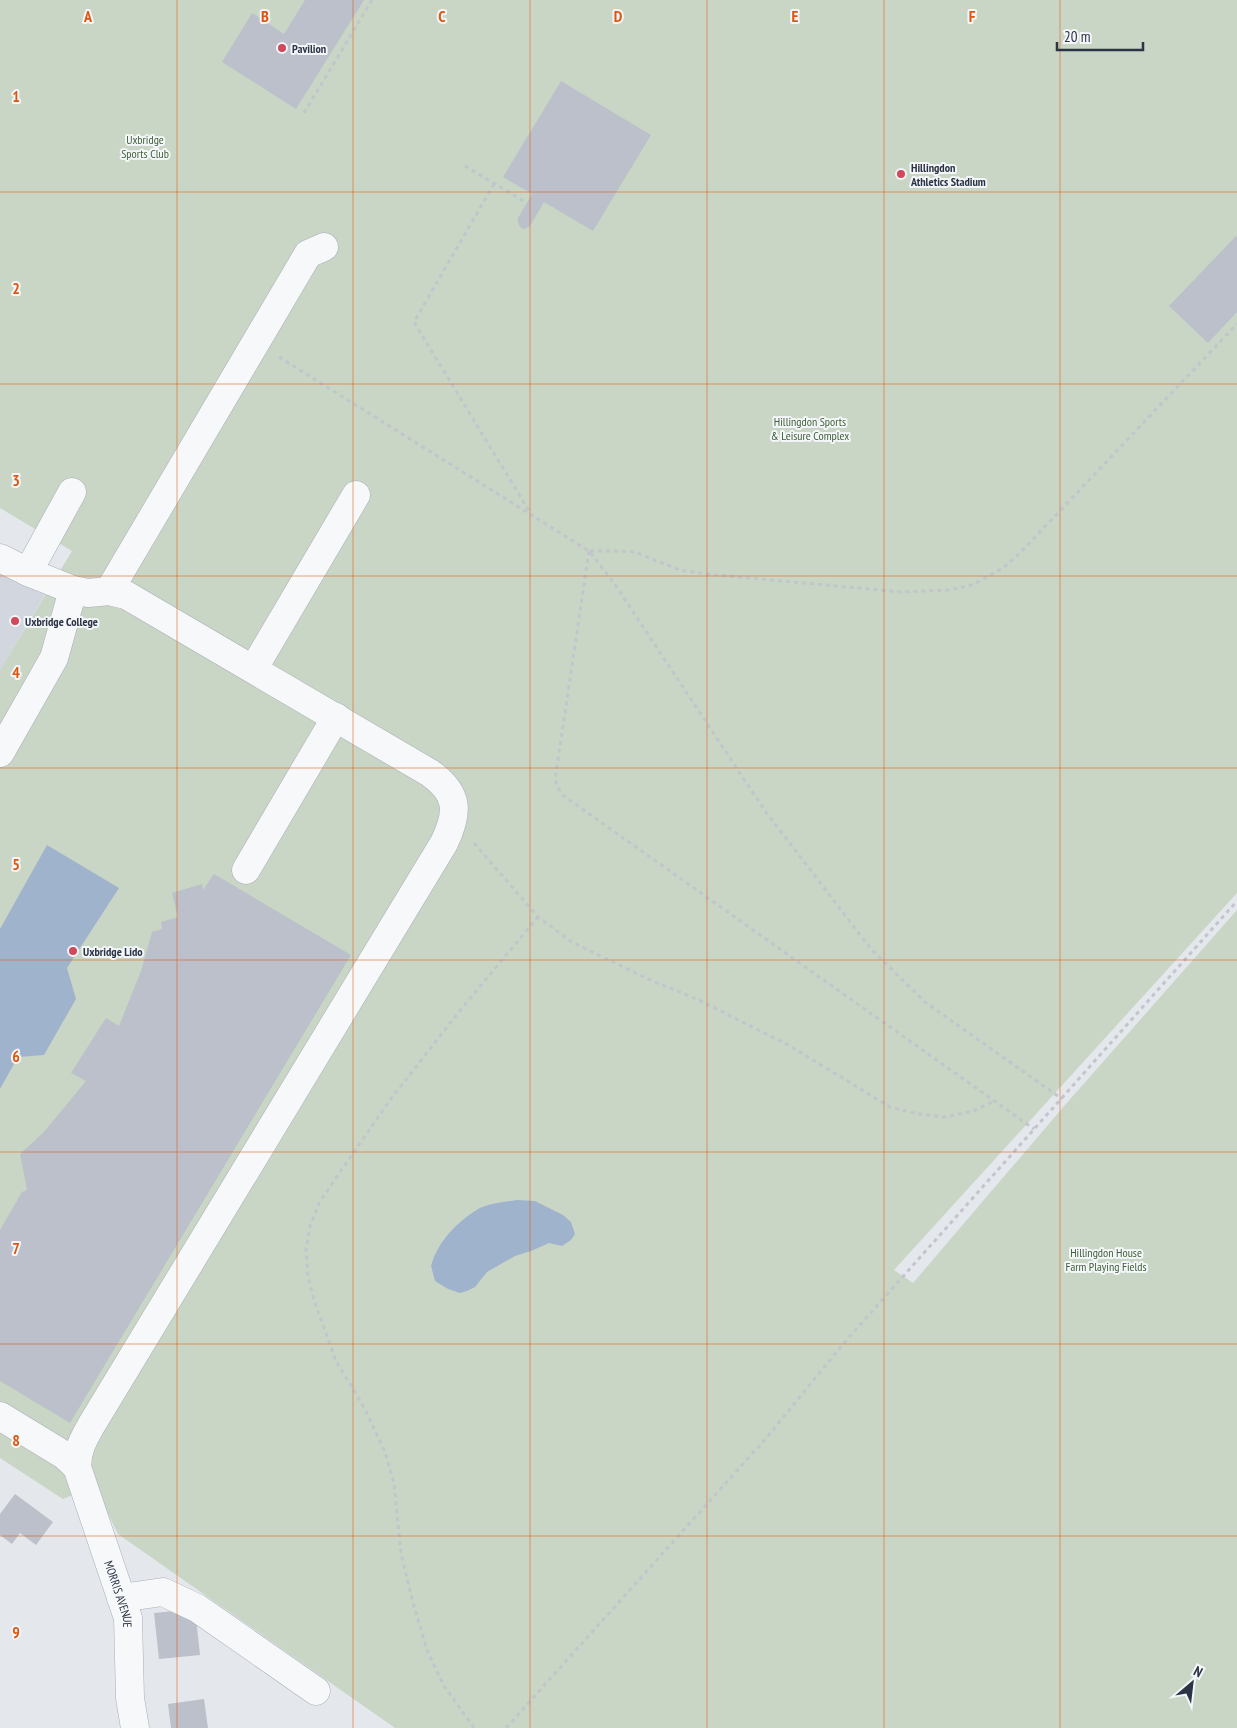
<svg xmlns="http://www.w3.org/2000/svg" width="1237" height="1728" viewBox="0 0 1237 1728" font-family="'PT Sans Narrow',sans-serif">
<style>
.built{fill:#d2d6de}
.green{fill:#c9d6c5}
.water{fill:#9fb4cc}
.building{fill:#bbc0ca}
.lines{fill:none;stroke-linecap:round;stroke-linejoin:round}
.minor-casing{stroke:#a9aeb7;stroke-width:29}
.path{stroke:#c2c5cb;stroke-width:3;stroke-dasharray:4 4;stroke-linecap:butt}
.minor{stroke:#f7f8fa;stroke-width:28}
.grid{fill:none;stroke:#df570f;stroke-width:1;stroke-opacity:0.55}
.poi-dot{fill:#d1495b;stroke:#f4f6f9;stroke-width:2}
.labels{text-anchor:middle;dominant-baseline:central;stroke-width:4;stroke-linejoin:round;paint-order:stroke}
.poi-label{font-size:12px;font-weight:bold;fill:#2b3445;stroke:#f4f6f9;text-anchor:start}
.park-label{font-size:12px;fill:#3f6138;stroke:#f4f6f9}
.street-label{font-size:12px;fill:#2b3445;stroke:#f4f6f9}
.grid-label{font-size:16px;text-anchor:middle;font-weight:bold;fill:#df570f;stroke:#f4f6f9;stroke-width:4;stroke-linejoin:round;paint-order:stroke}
</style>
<rect width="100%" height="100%" fill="#e4e7ec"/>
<path class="built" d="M0 559 49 588 0 670Z"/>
<path class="green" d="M0 0H1237V893L894 1270 913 1283 1065 1105 1237 910V1728H395L118 1534 94 1486 63 1499 0 1458V670L72 551 0 508Z"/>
<path class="water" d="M47 845 119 888 67 968 76 999 44 1055 18 1057 0 1089V929Z
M517 1200 535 1201 563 1215 571 1222 575 1234 571 1240 562 1246 549 1243 531 1251 515 1256 487 1272 475 1287 467 1291 460 1293 448 1289 435 1281 431 1266C438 1241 457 1222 478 1209 489 1203 504 1202 517 1200Z"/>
<path class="building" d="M305 0H364L296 109 222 62 252 13 284 34Z
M561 81 651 135 593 231 544 202 530 226 525 229 521 228 518 223V218L532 194 503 177Z
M1236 236 1237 237V312L1208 343 1169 306Z
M214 874 351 955 70 1423 0 1381V1230L22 1192 27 1190 20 1154 43 1133 86 1081 71 1073 106 1018 119 1026 141 971 152 932 162 929 161 922 178 917 172 893 202 884 203 890Z
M15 1494 53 1522 36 1545 20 1533 12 1544 0 1535V1514Z
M195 1609 200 1655 159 1659 154 1613Z
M204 1699 208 1728H171L168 1704Z"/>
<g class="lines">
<defs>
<g id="minor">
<path id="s1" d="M0 558 28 572 73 590 88 593 109 591 126 595 430 773C459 794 459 812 444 843L92 1424C84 1438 77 1450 77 1467L128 1618 130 1698 135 1728"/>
<path d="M28 572 72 492"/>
<path d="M109 591 308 254 324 247"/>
<path d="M254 668 356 495"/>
<path d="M0 753 54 658 73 590"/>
<path d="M246 870 336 717"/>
<path d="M0 1416 64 1455 77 1467"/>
<path d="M121 1598 163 1592 197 1608 316 1691"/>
</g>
</defs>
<use href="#minor" class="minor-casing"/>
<path class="path" d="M304 113 372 0
M465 166 527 203
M494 184 414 322 531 514
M279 357 589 551 614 583 765 811 871 949 925 1002 1062 1099
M589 551 555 780 558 788 564 796 1034 1129
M590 551H617L635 552 680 570 706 574 901 592 948 590 969 586 978 582 1003 568 1018 555 1237 324
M474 843 538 917 572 942 648 979 699 1000 790 1046 890 1107 918 1114 945 1117 973 1111 994 1101
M474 1728 444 1686 427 1650 413 1603 401 1554 394 1483 385 1452 365 1409 336 1361 314 1300 308 1277 306 1250 310 1226 319 1203 338 1175 390 1100 462 1008 538 917
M506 1728 768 1436 843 1344 1237 901"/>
<use href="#minor" class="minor"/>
</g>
<path class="grid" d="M177 0V1728M353 0V1728M530 0V1728M707 0V1728M884 0V1728M1060 0V1728M0 192H1237M0 384H1237M0 576H1237M0 768H1237M0 960H1237M0 1152H1237M0 1344H1237M0 1536H1237"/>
<g class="poi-dot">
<circle cx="282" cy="48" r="5"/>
<circle cx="901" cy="174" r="5"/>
<circle cx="15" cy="621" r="5"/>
<circle cx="73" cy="951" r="5"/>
</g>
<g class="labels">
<g class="poi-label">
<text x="292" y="48">Pavilion</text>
<text x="911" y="167">Hillingdon<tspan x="911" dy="14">Athletics Stadium</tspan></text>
<text x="25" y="621">Uxbridge College</text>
<text x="83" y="951">Uxbridge Lido</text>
</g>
<g class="park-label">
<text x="145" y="139">Uxbridge<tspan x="145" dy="14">Sports Club</tspan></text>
<text x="810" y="421">Hillingdon Sports<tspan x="810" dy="14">&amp; Leisure Complex</tspan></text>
<text x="1106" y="1252">Hillingdon House<tspan x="1106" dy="14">Farm Playing Fields</tspan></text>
</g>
<g class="street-label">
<text stroke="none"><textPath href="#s1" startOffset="1426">MORRIS AVENUE</textPath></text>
</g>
</g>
<g class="grid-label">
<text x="88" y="22">A</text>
<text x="265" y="22">B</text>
<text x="442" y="22">C</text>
<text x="618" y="22">D</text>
<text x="795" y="22">E</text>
<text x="972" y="22">F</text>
<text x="16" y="102">1</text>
<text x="16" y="294">2</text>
<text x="16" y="486">3</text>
<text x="16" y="678">4</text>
<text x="16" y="870">5</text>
<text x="16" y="1062">6</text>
<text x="16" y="1254">7</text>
<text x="16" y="1446">8</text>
<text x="16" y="1638">9</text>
</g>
<g transform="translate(1192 1683) rotate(28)" stroke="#f4f6f9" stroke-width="4" paint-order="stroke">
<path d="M0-4L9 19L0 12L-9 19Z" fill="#2b3445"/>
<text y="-8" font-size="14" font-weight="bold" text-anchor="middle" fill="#2b3445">N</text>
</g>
<path d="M1057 42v8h86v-8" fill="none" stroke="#2b3445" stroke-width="2.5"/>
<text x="1064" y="42" font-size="15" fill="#2b3445" stroke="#f4f6f9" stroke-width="4" paint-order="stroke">20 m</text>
</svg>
